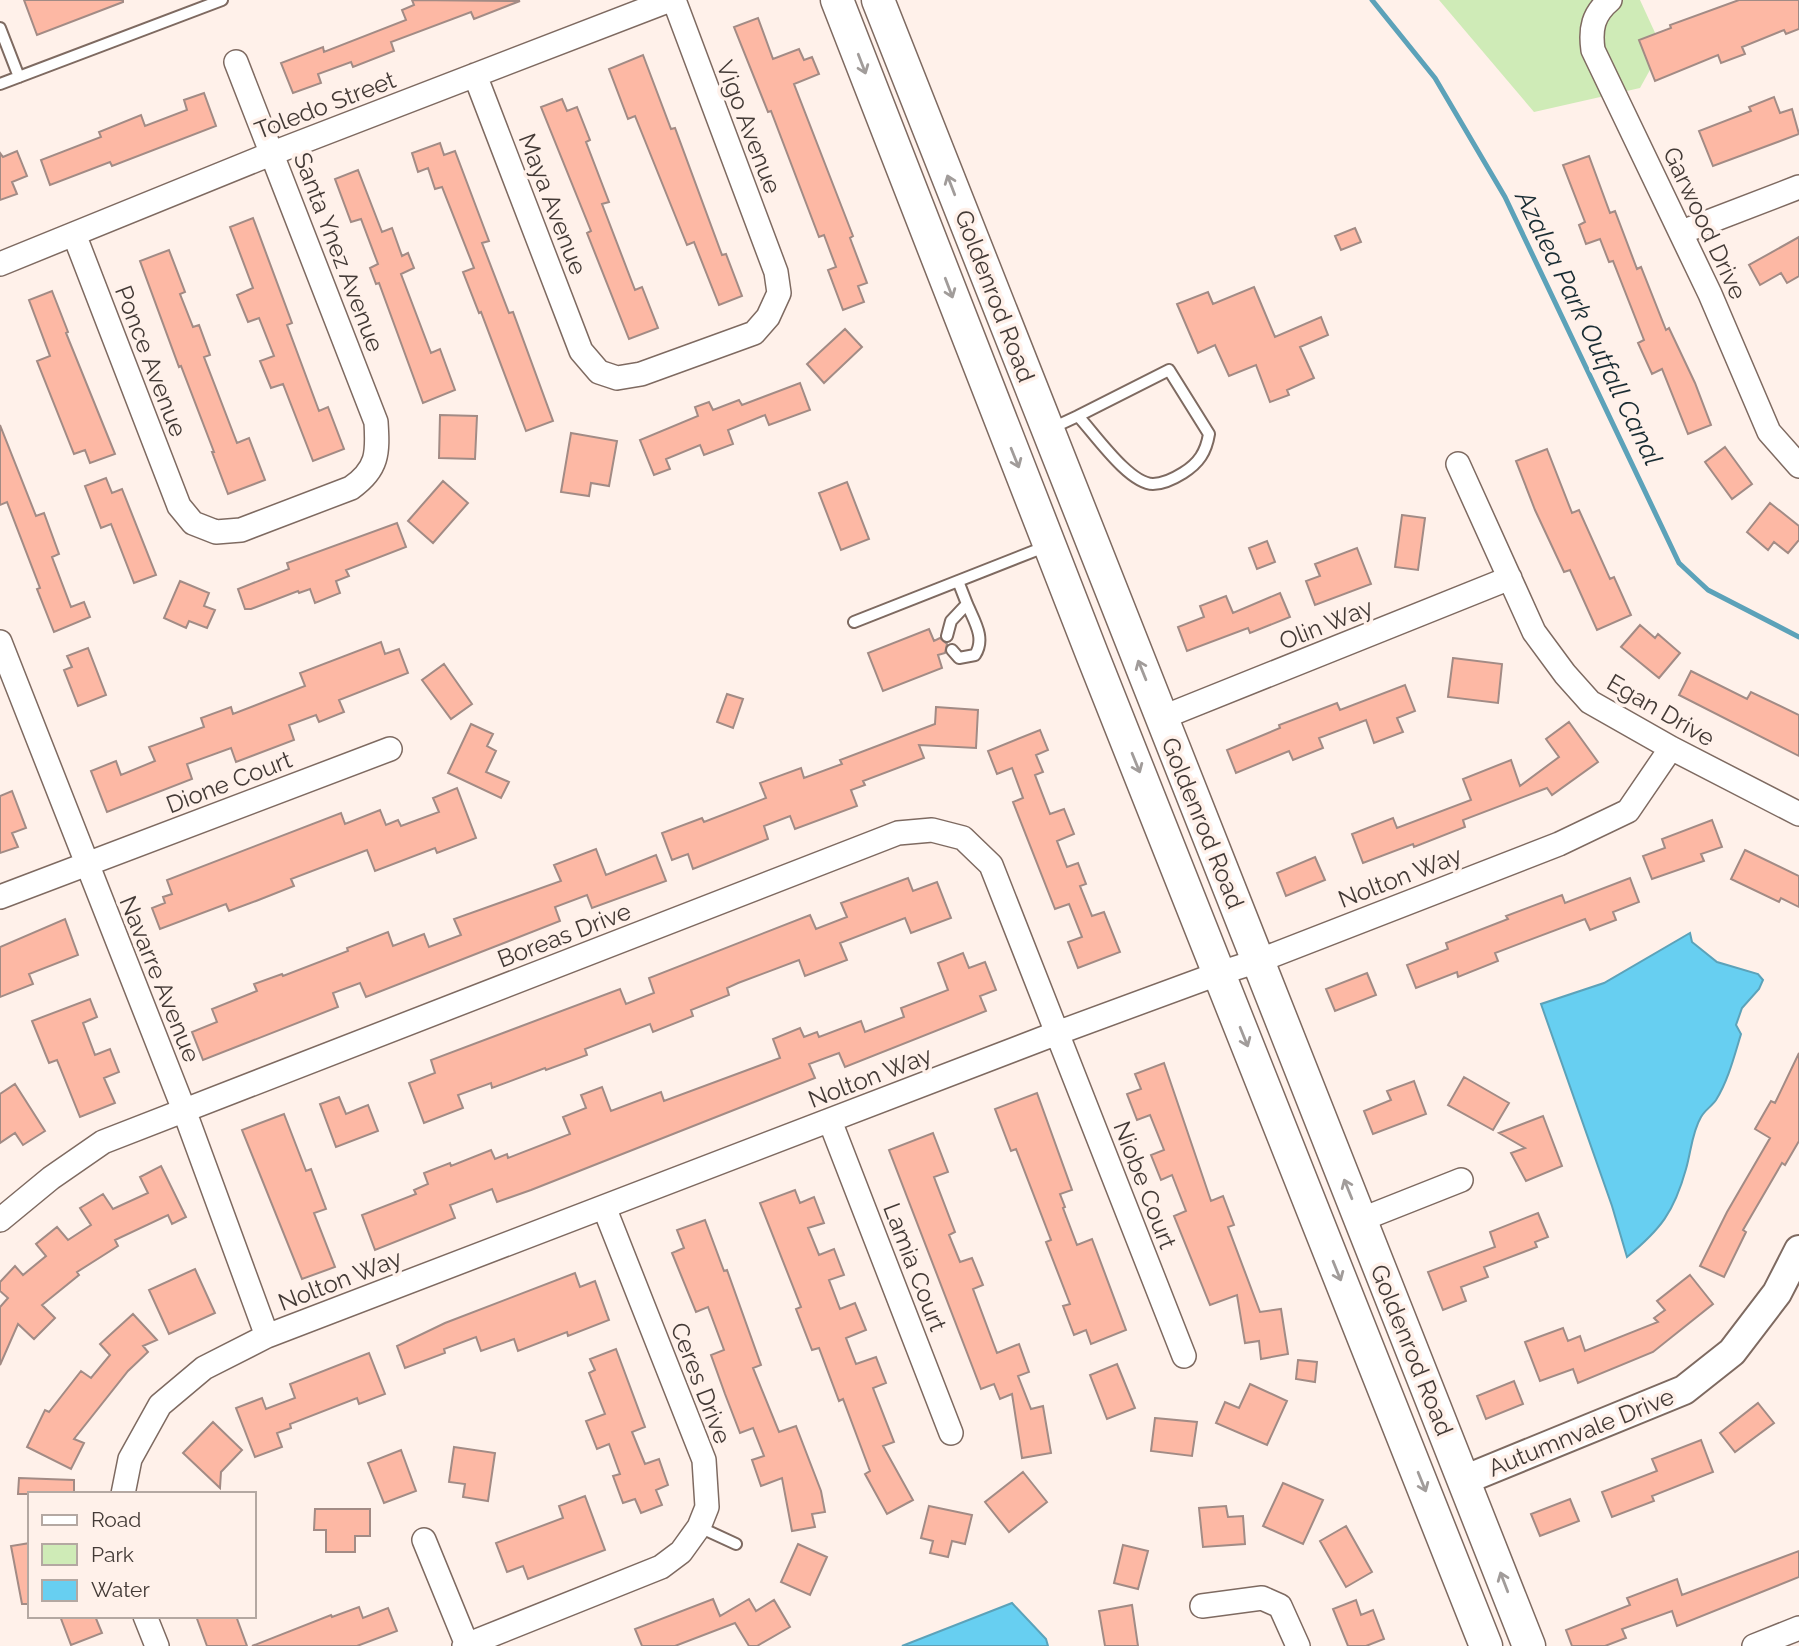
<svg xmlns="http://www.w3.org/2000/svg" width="1799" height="1646" viewBox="0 0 1799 1646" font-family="Raleway,sans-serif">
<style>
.green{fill:#cfebb7}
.water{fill:#67cff1;stroke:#5ca2b9;stroke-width:2}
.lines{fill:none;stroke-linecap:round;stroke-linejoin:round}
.stream{stroke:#5ca2b9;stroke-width:5}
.building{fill:#fdb8a4;stroke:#a28b85;stroke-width:2}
.service-casing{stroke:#7e6a61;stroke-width:14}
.minor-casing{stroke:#7e6a61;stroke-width:26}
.tertiary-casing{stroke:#7e6a61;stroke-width:32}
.secondary-casing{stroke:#7e6a61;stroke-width:35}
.service{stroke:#fff;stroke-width:10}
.minor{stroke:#fff;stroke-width:23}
.tertiary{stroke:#fff;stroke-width:28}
.secondary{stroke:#fff;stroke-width:32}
.oneway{stroke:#a19c9a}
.labels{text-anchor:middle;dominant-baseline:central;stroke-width:7;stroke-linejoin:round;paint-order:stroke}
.street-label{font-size:24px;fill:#433a36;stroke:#fff1ea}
.water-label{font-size:26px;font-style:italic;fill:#192c33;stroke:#fff1ea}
</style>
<rect width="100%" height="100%" fill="#fff1ea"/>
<path class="green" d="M1439 0H1640L1662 48 1640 88 1534 112Z"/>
<path class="water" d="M1690 933 1692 942 1717 962 1758 974 1763 980 1759 989 1742 1008 1736 1025 1741 1034C1734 1057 1728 1081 1716 1100 1712 1106 1705 1110 1701 1117 1692 1132 1691 1152 1686 1169 1674 1212 1661 1229 1627 1257L1612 1206 1541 1004 1604 983Z
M1012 1603 1046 1639 1048 1646H902Z"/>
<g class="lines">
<path class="stream" d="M1372 0 1435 78 1505 197 1679 563 1708 590 1799 637"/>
</g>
<path class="building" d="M24 0H123V2L37 35Z
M412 0 520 1 474 19 471 12 391 42 394 51 353 67 351 62 318 74 321 83 293 93 281 63 323 47 324 52 406 20 402 10 414 5Z
M1739 0H1799V29L1786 34 1784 30 1742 47 1745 54 1721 63 1718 55 1655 81 1639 40 1671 28 1670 25Z
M758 18 773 59 799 49 804 60 812 57 819 74 794 84 853 236 850 238 867 283 858 286 864 302 843 310 828 270 836 267 824 235 819 237 771 111 768 112 734 27Z
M643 55 671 129 675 128 722 255 726 254 742 296 719 305 694 242 687 245 635 116 628 119 609 69Z
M204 93 216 126 112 166 110 162 50 185 41 160 101 137 99 132 141 115 145 126 187 110 184 100Z
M1774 97 1780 113 1792 109 1799 134 1713 166 1699 131 1751 111 1749 107Z
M562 99 567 111 577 107 590 140 586 142 609 202 602 204 635 290 642 287 658 328 629 339 587 233 591 231 541 107Z
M440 143 444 155 455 151 489 241 482 243 509 313 513 312 553 421 526 431 481 312 479 313 463 272 474 268 442 187 435 189 428 168 418 172 412 153Z
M17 151 27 176 12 182 17 194 0 200V153L3 157Z
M1589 156 1610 213 1615 211 1637 269 1641 267 1666 330 1669 328 1695 383 1711 425 1688 434 1662 369 1652 374 1638 343 1644 340 1613 261 1609 262 1600 239 1586 244 1579 225 1585 222 1563 165Z
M358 170 382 232 392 228 402 256 408 253 414 268 401 274 431 353 440 349 455 390 423 403 379 283 376 284 370 268 378 264 361 219 351 222 335 179Z
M253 218 292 323 287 325 319 411 328 407 344 449 313 461 283 384 271 388 260 361 274 356 259 318 248 322 237 295 253 288 230 227Z
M1355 228 1361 242 1341 250 1335 236Z
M1799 237V276L1787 283 1781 273 1760 285 1749 265Z
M169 250 185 292 180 294 193 327 199 325 210 355 204 357 237 443 249 438 265 480 228 494 212 452H214L181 366 179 367 140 261Z
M1254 287 1275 337 1321 317 1328 335 1300 347 1314 378 1287 390 1289 395 1270 402 1256 365 1229 376 1215 345 1198 353 1177 304 1208 292 1213 304Z
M52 291 68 332 66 333 115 454 90 463 85 450 74 454 37 361 50 356 29 300Z
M845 329 862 347 824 383 807 364Z
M800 383 810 410 769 425 765 415 728 430 733 444 704 455 700 445 666 459 670 469 654 475 640 440 698 416 695 407 709 402 713 410 739 400 742 405Z
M440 415 477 416 475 459 439 458Z
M0 425 36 516 44 513 59 554 52 557 71 607 84 602 90 617 54 632 37 589 40 588 7 502 0 505Z
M571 433 617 441 609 486 591 483 589 496 561 492Z
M1725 447 1752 484 1732 499 1705 462Z
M1547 449 1572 513 1579 510 1610 579 1614 577 1631 615 1597 630 1570 570 1564 572 1535 510 1516 461Z
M106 478 112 493 122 489 156 575 134 583 111 524 101 528 85 486Z
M443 481 468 503 433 543 408 521Z
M847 482 869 539 841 550 819 493Z
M1770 503 1799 526V540L1788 553 1774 542 1768 550 1747 532Z
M1402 515 1425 518 1418 570 1395 567Z
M397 523 406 547 346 570 349 576 336 581 340 593 315 603 310 589 299 593 298 591 251 609H245L238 589 289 569 287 563Z
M1267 541 1275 562 1257 569 1249 548Z
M1357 548 1371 584 1315 605 1306 581 1320 576 1315 564Z
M180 581 209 593 204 606 215 610 207 628 189 621 186 628 164 618Z
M1280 593 1290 617 1250 633 1248 628 1187 651 1178 627 1204 617 1200 606 1226 596 1233 613Z
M1640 625 1655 638 1658 634 1680 653 1659 678 1621 647Z
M929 629 934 641 940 638 947 644 945 653 938 655 942 668 883 691 868 653Z
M381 642 385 654 399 649 408 673 339 700 344 712 319 722 316 715 289 725 294 740 236 762 231 748 187 764 192 779 107 812 91 771 116 761 121 775 155 761 149 747 204 727 201 718 231 707 233 714 305 686 300 673Z
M88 648 106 695 78 706 64 670 72 667 67 656Z
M1453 658 1502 664 1498 703 1448 697Z
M444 664 472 704 451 719 422 680Z
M1691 671 1747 699 1751 692 1799 715V756L1679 695Z
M1405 685 1415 711 1397 718 1403 732 1374 743 1366 720 1319 738 1323 748 1293 760 1289 751 1236 773 1227 750 1280 728 1279 725 1337 703 1340 710Z
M727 694 743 699 733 728 717 722Z
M936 707 978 710 976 748 919 745 924 758 863 781 865 785 851 790 857 806 795 829 790 816 764 826 768 839 693 869 688 854 672 860 662 833 702 818 704 822 766 798 760 783 801 768 804 778 842 764 840 760 935 724Z
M1569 722 1598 762 1552 795 1547 788 1463 820 1465 827 1414 847 1413 844 1363 863 1352 834 1393 818 1397 828 1471 800 1463 779 1511 760 1520 786 1559 757 1546 739Z
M471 724 493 734 487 746 496 751 486 772 509 782 501 798 448 773Z
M1040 730 1048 750 1036 755 1043 772 1035 775 1050 814 1064 809 1074 834 1057 841 1067 867 1078 863 1086 884 1080 886 1092 916 1104 912 1120 952 1078 968 1068 942 1082 937 1069 904 1055 909 1013 802 1023 798 1012 768 997 774 988 751Z
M457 788 476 838 437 853 435 848 375 871 367 850 291 879 294 886 256 901 229 911 226 904 160 929 152 908 165 903 163 897 172 894 167 880 341 813 345 824 380 810 386 825 398 820 401 826 439 812 433 798Z
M12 791 26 828 12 833 18 847 0 853V796Z
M1712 820 1722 847 1701 854 1704 861 1652 879 1643 856 1665 848 1662 839Z
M596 849 606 875 656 855 666 881 592 908 587 895 555 907 560 921 366 997 360 983 333 993 338 1007 203 1060 192 1032 217 1022 212 1009 257 991 254 984 282 974 283 976 348 951 347 948 388 932 393 946 424 934 429 947 461 935 454 919 561 881 554 865Z
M1745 850 1799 876V907L1781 898 1779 902 1731 879Z
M1315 857 1325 880 1286 896 1277 873Z
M908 878 913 891 937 882 951 918 911 933 905 918 840 943 847 960 805 976 799 960 738 983 727 988 729 995 691 1010 693 1016 653 1032 650 1024 585 1049 587 1055 546 1070 545 1068 492 1088 491 1083 458 1095 463 1108 424 1123 409 1083 435 1073 431 1060 620 989 626 1004 654 993 649 978 810 915 816 929 847 917 841 903Z
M1630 878 1639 902 1613 912 1616 920 1590 930 1585 919 1495 953 1498 961 1458 977 1457 972 1416 988 1407 965 1448 949 1446 943 1508 919 1506 916 1562 895 1565 903Z
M65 919 78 955 29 974 33 984 0 997V947Z
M963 953 969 968 985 962 996 990 980 996 986 1011 845 1067 839 1053 809 1064 815 1078 531 1190 497 1202 492 1189 450 1205 455 1218 375 1250 362 1215 416 1194 414 1190 428 1184 424 1173 450 1163 451 1166 491 1150 495 1159 507 1154 508 1158 570 1134 563 1117 586 1108 581 1095 602 1087 611 1111 661 1092 664 1101 780 1058 773 1039 800 1028 804 1037 817 1032 819 1037 861 1021 865 1032 904 1017 901 1008 948 990 938 963Z
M1367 973 1376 995 1335 1011 1326 989Z
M90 999 97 1017 83 1023 95 1055 110 1049 119 1072 104 1078 115 1103 80 1117 57 1060 49 1063 32 1021Z
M1799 1053V1141L1785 1165 1782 1163 1743 1230 1746 1232 1724 1277 1700 1266 1727 1212 1770 1138 1755 1129 1771 1101 1775 1103Z
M1164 1063 1211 1201 1223 1196 1234 1225 1228 1227 1260 1312 1281 1309 1288 1354 1261 1359 1259 1341 1245 1343 1237 1295 1210 1305 1174 1216 1186 1211 1172 1175 1161 1180 1151 1155 1164 1150 1150 1115 1137 1120 1127 1094 1141 1089 1135 1074Z
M1464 1077 1509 1103 1493 1130 1448 1105Z
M1414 1081 1426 1114 1373 1134 1364 1111 1391 1100 1387 1091Z
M15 1084 45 1131 23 1145 15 1133 0 1143V1094Z
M1037 1093 1072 1190 1060 1194 1065 1207 1063 1208 1077 1245 1092 1239 1126 1330 1091 1344 1086 1330 1074 1335 1063 1306 1070 1304 1046 1242 1051 1240 1016 1149 1011 1151 995 1109Z
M339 1097 346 1114 368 1105 378 1131 336 1147 320 1104Z
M284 1114 306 1171 311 1169 326 1209 314 1213 335 1267 302 1279 242 1130Z
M1543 1116 1562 1166 1526 1181 1511 1153 1525 1148 1499 1133Z
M933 1133 948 1172 934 1177 955 1232 949 1235 960 1262 972 1258 983 1285 973 1289 997 1353 1019 1344 1029 1372 1018 1376 1031 1409 1043 1406 1051 1453 1022 1458 1012 1394 1000 1399 994 1384 981 1389 889 1150Z
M161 1166 186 1217 172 1224 168 1215 115 1240 118 1246 77 1272 79 1275 42 1305 55 1318 34 1339 18 1324 0 1365V1307L8 1298 0 1291V1282L15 1266 23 1275 46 1256 36 1244 57 1227 68 1240 91 1225 80 1208 103 1194 113 1209 148 1193 140 1177Z
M795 1190 800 1203 814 1197 824 1223 808 1228 819 1255 834 1249 844 1275 829 1280 840 1309 855 1303 866 1330 846 1338 856 1364 876 1357 886 1383 873 1388 894 1442 883 1446 913 1500 887 1514 865 1474 870 1471 843 1399 839 1401 819 1348 812 1350 796 1309 801 1307 760 1203Z
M1538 1213 1548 1237 1535 1242 1537 1247 1484 1267 1488 1277 1461 1287 1466 1301 1443 1310 1428 1272 1495 1247 1490 1232Z
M705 1220 724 1271 727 1270 761 1365 753 1368 779 1432 796 1426 821 1491 825 1512 812 1514 815 1527 792 1531 782 1478 761 1486 752 1460 764 1456 753 1428 740 1433 725 1394 711 1355 724 1350 708 1307 696 1312 672 1253 684 1248 677 1230Z
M195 1269 215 1313 169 1334 149 1290Z
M575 1273 580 1287 595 1281 609 1320 568 1336 567 1332 518 1351 514 1339 481 1351 476 1337 444 1349 445 1353 405 1368 397 1346 445 1323Z
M1690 1275 1713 1304 1653 1352 1578 1383 1573 1369 1540 1381 1525 1342 1563 1328 1568 1341 1580 1336 1585 1351 1658 1322 1654 1318 1665 1310 1657 1301Z
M133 1314 157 1340 143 1346 148 1352 128 1371 74 1439 84 1443 71 1469 27 1447 45 1410 49 1412 81 1371 91 1378 110 1355 100 1344Z
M616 1349 645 1427 632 1432 645 1464 659 1459 668 1485 656 1490 662 1505 641 1513 635 1499 623 1503 613 1476 620 1474 609 1444 597 1449 586 1421 605 1414 589 1373 595 1370 590 1359Z
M369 1353 385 1394 359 1404 357 1398 290 1424 291 1428 277 1433 282 1447 255 1457 236 1408 262 1398 266 1409 295 1398 290 1384Z
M1298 1360 1317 1362 1315 1382 1296 1379Z
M1117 1364 1135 1408 1107 1419 1090 1375Z
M1514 1381 1523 1404 1486 1419 1477 1396Z
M1250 1384 1287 1401 1267 1445 1216 1423 1225 1402 1239 1408Z
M1758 1403 1774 1423 1735 1452 1720 1433Z
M1155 1418 1197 1422 1192 1456 1151 1451Z
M213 1422 242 1450 221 1472 220 1488 183 1453Z
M1701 1440 1713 1472 1652 1496 1654 1501 1612 1517 1602 1492 1657 1471 1652 1459Z
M454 1447 495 1453 488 1501 463 1497 465 1484 449 1482Z
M401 1450 416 1491 384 1503 368 1463Z
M1023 1472 1047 1502 1009 1532 985 1502Z
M19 1478 74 1480V1494H18Z
M1283 1483 1323 1500 1303 1544 1263 1526Z
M585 1496 605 1550 528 1579 523 1566 507 1572 496 1543 563 1518 559 1506Z
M1570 1499 1579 1521 1540 1536 1531 1514Z
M929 1506 972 1515 965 1544 952 1541 948 1557 930 1553 933 1541 921 1538Z
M1226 1506 1228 1517 1243 1516 1245 1544 1203 1547 1199 1508Z
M315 1509H370V1536H355V1552H326V1530H314Z
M1346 1526 1372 1572 1346 1587 1320 1541Z
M30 1543V1604H22L11 1546Z
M798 1544 827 1557 810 1595 781 1582Z
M1123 1545 1148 1551 1138 1589 1114 1583Z
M1799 1551V1577L1677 1626 1672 1611 1622 1629 1626 1638 1605 1646H1572L1566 1630 1630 1605 1627 1598 1677 1579 1682 1595Z
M713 1599 720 1616 749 1599 756 1611 774 1600 790 1627 757 1646H749L735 1623 675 1646H642L635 1629Z
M1356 1600 1361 1615 1373 1610 1384 1639 1366 1646H1348L1333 1609Z
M1132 1605 1138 1646H1105L1099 1611Z
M359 1607 363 1618 388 1608 397 1631 357 1646H252L331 1615 332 1617Z
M60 1616H95L102 1633 71 1645Z
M196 1616H236L247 1646H207Z"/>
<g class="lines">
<defs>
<path id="service" d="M0 28 19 77
M0 84 222 0
M1050 429 1078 416C1094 433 1129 484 1153 484 1163 484 1175 478 1183 473 1199 463 1206 452 1209 434L1169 370 1078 416
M854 622 1047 546
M947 636 951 621 967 604 958 581
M952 650 959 658 975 655C986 638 974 621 967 604
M699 1527 736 1544"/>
<path id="minor" d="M1610 0C1593 14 1590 29 1593 50L1710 294 1769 432 1799 466
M475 75 581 351 599 372 617 378 641 374 754 333 768 317 779 293 776 272 674 0
M1682 232 1799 187
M74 234 179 506 193 523 216 532 241 530 351 488C378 469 378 453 376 422L236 62
M0 264 273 153 670 0
M1458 464 1534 632 1565 674 1590 702 1671 748 1799 814
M0 642 184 1110 267 1336
M1161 718 1510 578
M0 897 390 749
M830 1121 951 1433
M0 1220 51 1178 103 1142 898 833 932 830 963 838 991 865 1184 1356
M1360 1220 1461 1180
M123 1494 130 1459 160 1405 204 1368 267 1336 1057 1033 1220 973 1258 961 1559 844 1628 811 1671 748
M424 1540 467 1645
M1202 1606 1262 1598 1280 1606 1298 1646
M145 1616 157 1646
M464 1646 661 1567 681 1552 699 1527 707 1507 704 1460 604 1207
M1754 1646 1799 1628"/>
<path id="tertiary" d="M1464 1480 1684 1390 1732 1352 1777 1293 1799 1250"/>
<path id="secondary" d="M837 0 1092 654 1486 1646
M878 0 1529 1646"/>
</defs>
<use href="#service" class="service-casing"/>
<use href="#minor" class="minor-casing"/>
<use href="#tertiary" class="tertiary-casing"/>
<use href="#secondary" class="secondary-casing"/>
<use href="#service" class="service"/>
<use href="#minor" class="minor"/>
<use href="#tertiary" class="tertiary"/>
<use href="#secondary" class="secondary"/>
</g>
<defs><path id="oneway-shaft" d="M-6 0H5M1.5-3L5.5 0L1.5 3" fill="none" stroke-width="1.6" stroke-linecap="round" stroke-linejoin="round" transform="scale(1.75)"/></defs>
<g class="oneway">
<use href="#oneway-shaft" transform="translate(862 64) rotate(69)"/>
<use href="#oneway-shaft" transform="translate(951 185) rotate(-111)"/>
<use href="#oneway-shaft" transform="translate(949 288) rotate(69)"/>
<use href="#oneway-shaft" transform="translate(1015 458) rotate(68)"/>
<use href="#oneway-shaft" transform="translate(1142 670) rotate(-112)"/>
<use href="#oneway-shaft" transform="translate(1136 763) rotate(68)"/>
<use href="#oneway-shaft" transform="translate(1244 1037) rotate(68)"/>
<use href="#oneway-shaft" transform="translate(1348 1189) rotate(-112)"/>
<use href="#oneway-shaft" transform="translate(1337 1271) rotate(68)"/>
<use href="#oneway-shaft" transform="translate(1422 1482) rotate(68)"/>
<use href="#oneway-shaft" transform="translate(1504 1582) rotate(-111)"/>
</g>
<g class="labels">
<g class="street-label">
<text transform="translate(325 105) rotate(-21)">Toledo Street</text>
<text transform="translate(749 127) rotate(69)">Vigo Avenue</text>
<text transform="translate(553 204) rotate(69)">Maya Avenue</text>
<text transform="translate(1705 223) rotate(65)">Garwood Drive</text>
<text transform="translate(339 252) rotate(69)">Santa Ynez Avenue</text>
<text transform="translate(995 296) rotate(69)">Goldenrod Road</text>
<text transform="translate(151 361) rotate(69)">Ponce Avenue</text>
<text transform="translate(1326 624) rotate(-22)">Olin Way</text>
<text transform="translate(1661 710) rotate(30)">Egan Drive</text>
<text transform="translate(229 782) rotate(-21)">Dione Court</text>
<text transform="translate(1203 823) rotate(68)">Goldenrod Road</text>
<text transform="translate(1400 877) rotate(-21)">Nolton Way</text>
<text transform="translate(564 935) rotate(-21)">Boreas Drive</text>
<text transform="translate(160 979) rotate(68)">Navarre Avenue</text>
<text transform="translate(870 1077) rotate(-21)">Nolton Way</text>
<text transform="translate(1145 1185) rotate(69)">Niobe Court</text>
<text transform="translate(915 1267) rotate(69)">Lamia Court</text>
<text transform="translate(340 1280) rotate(-21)">Nolton Way</text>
<text transform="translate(1412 1350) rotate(68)">Goldenrod Road</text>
<text transform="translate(701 1383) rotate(69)">Ceres Drive</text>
<text transform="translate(1581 1432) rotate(-22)">Autumnvale Drive</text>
</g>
<g class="water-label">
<text transform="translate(1589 328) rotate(64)">Azalea Park Outfall Canal</text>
</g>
</g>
<rect x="28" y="1492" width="228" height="126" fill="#fff1ea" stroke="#b4a8a2" stroke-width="2"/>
<rect x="42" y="1515" width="35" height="10" fill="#ffffff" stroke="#b4a8a2" stroke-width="2"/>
<text x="91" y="1527" font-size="21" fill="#433a36">Road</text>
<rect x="42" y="1544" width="35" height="21" fill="#cfebb7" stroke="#b4a8a2" stroke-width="2"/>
<text x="91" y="1562" font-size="21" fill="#433a36">Park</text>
<rect x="42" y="1580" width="35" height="21" fill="#67cff1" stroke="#b4a8a2" stroke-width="2"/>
<text x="91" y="1597" font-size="21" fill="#433a36">Water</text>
</svg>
